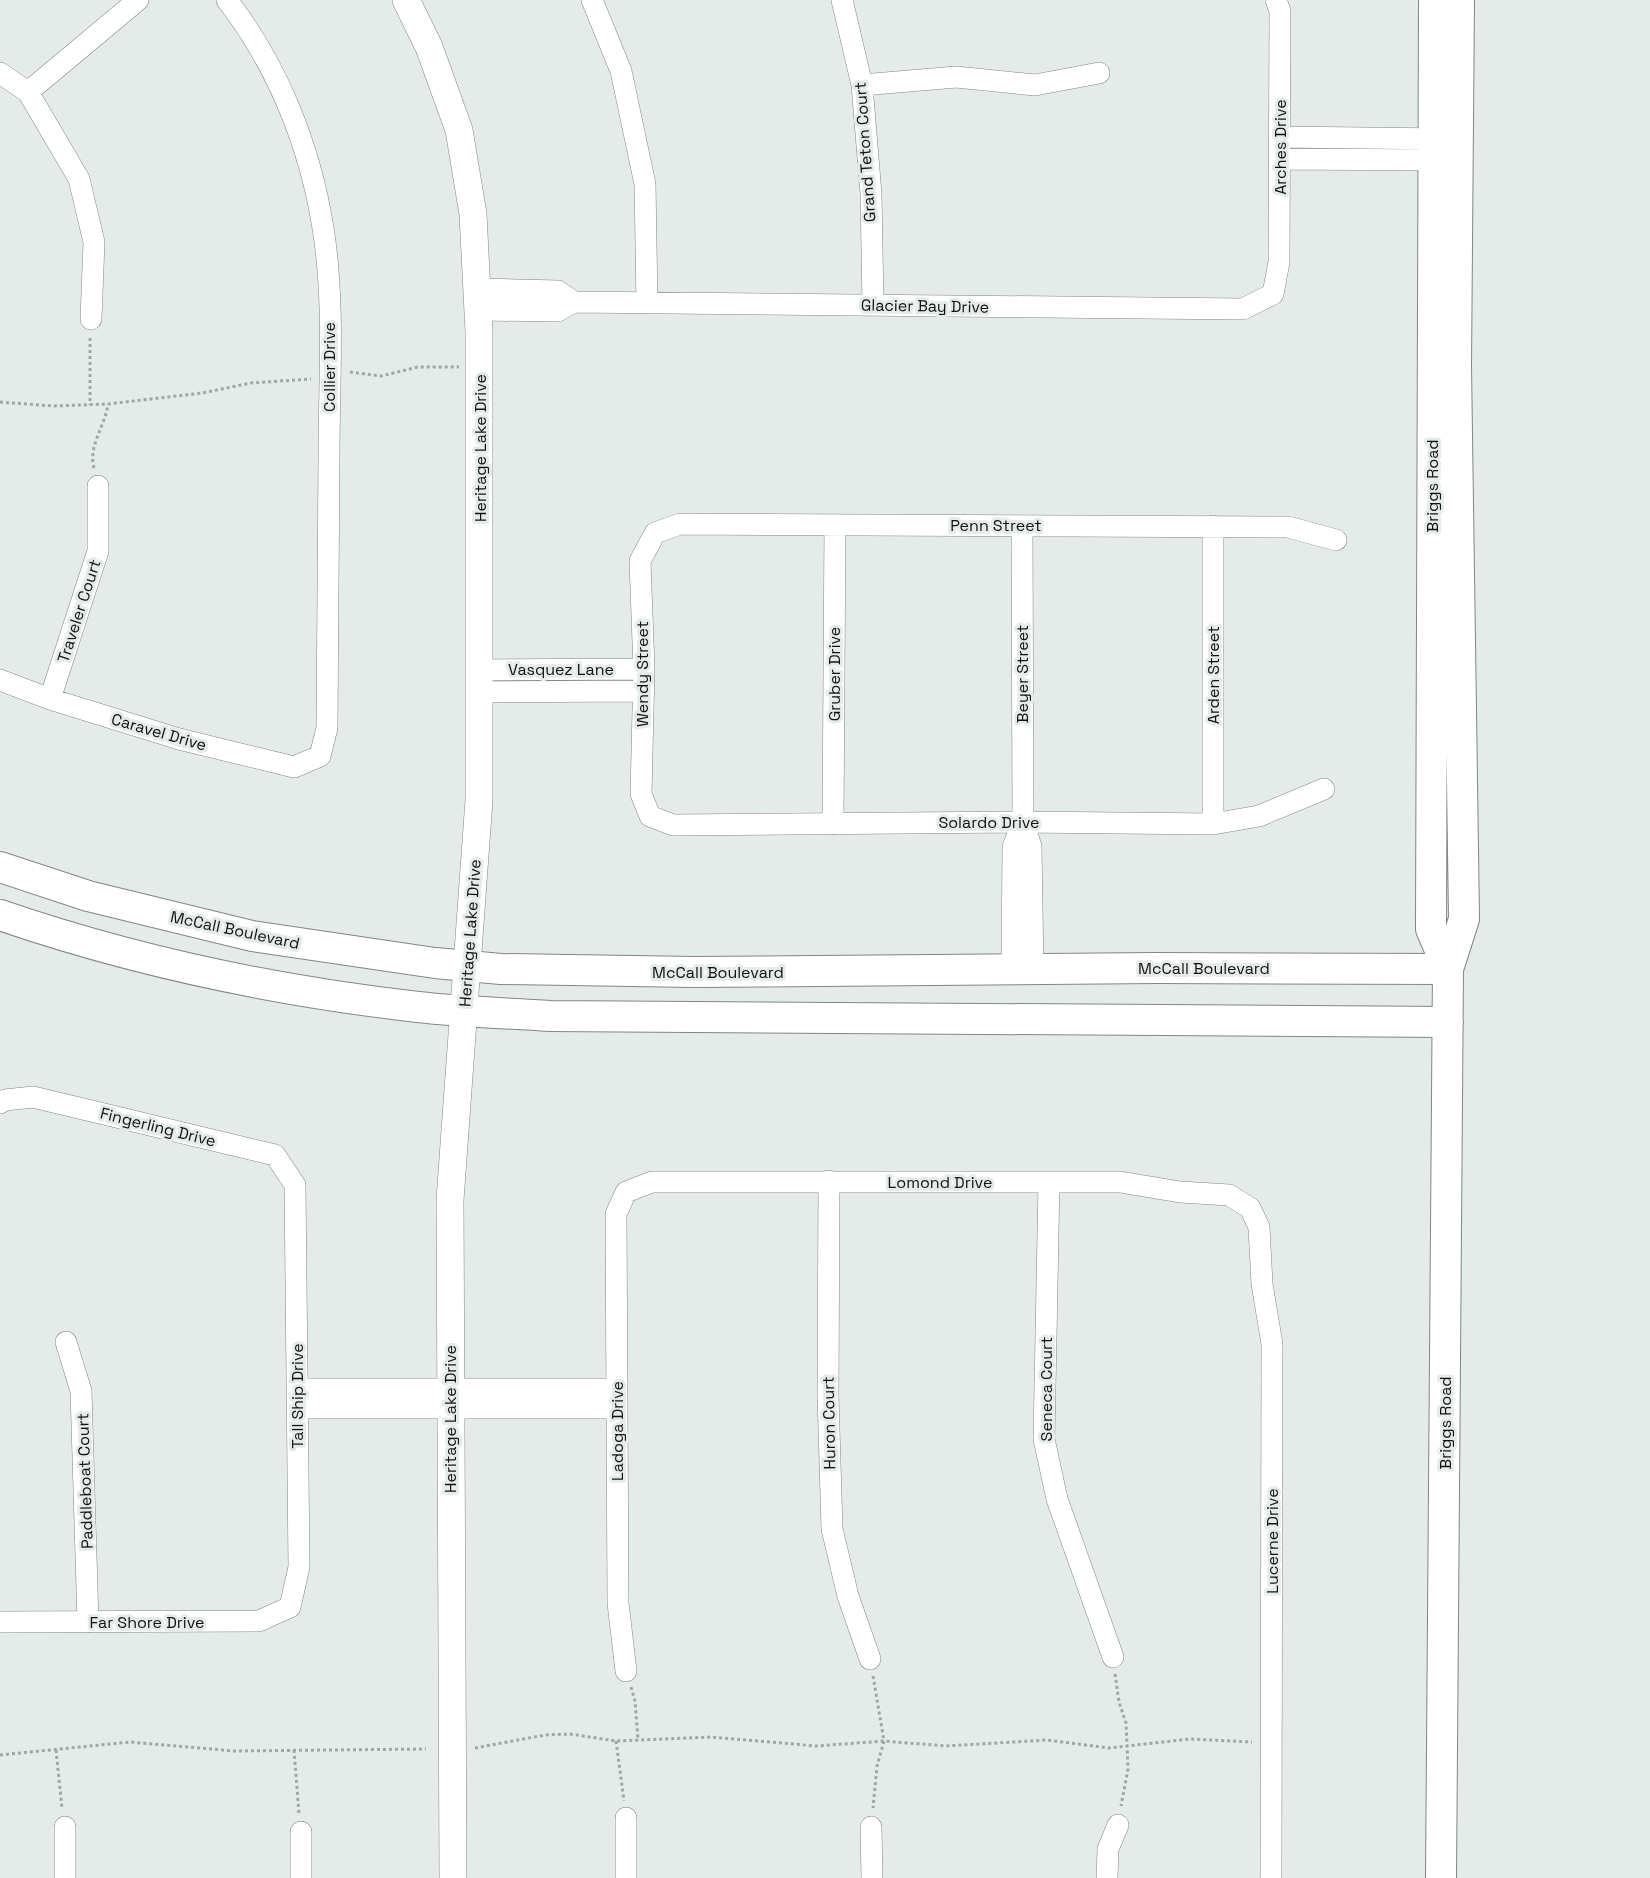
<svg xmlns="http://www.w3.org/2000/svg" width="1650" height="1878" viewBox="0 0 1650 1878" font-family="'Space Grotesk',sans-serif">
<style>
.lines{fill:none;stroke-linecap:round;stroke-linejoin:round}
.minor-casing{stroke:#808783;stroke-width:22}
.tertiary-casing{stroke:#808783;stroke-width:28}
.secondary-casing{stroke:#808783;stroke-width:32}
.path{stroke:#a0a6a3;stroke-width:3;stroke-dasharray:3 3;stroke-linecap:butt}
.minor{stroke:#fff;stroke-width:21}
.tertiary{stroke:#fff;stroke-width:27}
.secondary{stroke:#fff;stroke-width:30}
.labels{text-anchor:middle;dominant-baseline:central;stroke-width:6;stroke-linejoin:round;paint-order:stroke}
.street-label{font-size:16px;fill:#0f1211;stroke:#e4ebe8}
</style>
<rect width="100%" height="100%" fill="#e4ebe8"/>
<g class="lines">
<defs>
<path id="minor" d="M592 0 621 71 645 184 647 303
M842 0 862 85 871 194 873 305
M0 73 28 92 79 179 94 242 91 319
M862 85 956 77 1035 85 1099 73
M28 92 138 0
M1280 137 1446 139
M1279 159 1447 160
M478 289 558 291 574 302
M479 310 558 311 574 302 1243 309 1273 294 1279 262 1280 11 1276 0
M1022 526 1023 822 1031 846 1033 970
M1213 526V824
M478 670 644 669
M0 680 50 699 179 739 294 767 320 756 327 728C328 637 328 546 329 455 329 381 335 302 323 228 310 146 278 66 227 0
M478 692 644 691
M50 699 98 551V486
M1324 789 1259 816 1213 824 1023 822 673 825 650 816 641 794 644 669 640 561 655 533 680 524 1288 527 1336 540
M833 824 835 525
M1012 971 1013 847 1023 822
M0 1103 5 1100 33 1097 275 1155 295 1185 299 1567 290 1607 259 1621 0 1622
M829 1181 828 1396 832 1529 848 1596 870 1659
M1049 1182 1044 1439 1057 1499 1113 1657
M66 1342 81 1391 88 1622
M297 1389H617
M297 1408H617
M626 1671 618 1603 616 1214 626 1192 652 1182H1120L1180 1192 1229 1195 1250 1208 1259 1227 1262 1284 1272 1344 1271 1878
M626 1818V1878
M871 1827 872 1878
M301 1832V1878
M65 1878V1827
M1107 1878 1108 1849 1118 1825"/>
<path id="tertiary" d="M406 0 429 47 459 130 473 214 479 332V800L450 1200 453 1878"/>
<path id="secondary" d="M1434 0 1431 929 1448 969
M0 867 88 896 252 936 435 963 501 969 694 972 1157 968 1448 969
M0 915C134 961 277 991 418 1007 462 1012 506 1013 550 1016L1448 1022
M1441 1878 1448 969 1464 919 1456 366 1459 0"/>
</defs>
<use href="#minor" class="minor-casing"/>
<use href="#tertiary" class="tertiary-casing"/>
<use href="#secondary" class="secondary-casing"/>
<path class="path" d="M90 338V405
M350 372 381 376 418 367H459
M0 402 53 406 108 404 202 393 251 383 311 379
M94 468C88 445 105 427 108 404
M1115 1674 1119 1702 1126 1723 1127 1745 1128 1769 1121 1806
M873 1676 884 1741 877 1766 873 1808
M631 1687 635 1701 638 1739
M616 1741 624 1801
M475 1748 545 1735 570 1734 616 1741 711 1737 816 1746 884 1741 946 1746 1047 1740 1109 1748 1190 1739 1252 1742
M56 1750 62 1808
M294 1750 299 1814
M0 1755 130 1742 234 1751 426 1749"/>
<use href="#minor" class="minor"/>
<use href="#tertiary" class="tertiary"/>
<use href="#secondary" class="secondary"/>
</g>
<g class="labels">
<g class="street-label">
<text transform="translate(1280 147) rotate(-90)">Arches Drive</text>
<text transform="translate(865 152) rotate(-94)">Grand Teton Court</text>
<text transform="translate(925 306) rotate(1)">Glacier Bay Drive</text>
<text transform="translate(329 367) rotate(-90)">Collier Drive</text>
<text transform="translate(480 448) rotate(-90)">Heritage Lake Drive</text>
<text transform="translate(1432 486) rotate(-90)">Briggs Road</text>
<text x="996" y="525">Penn Street</text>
<text transform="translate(79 611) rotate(-72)">Traveler Court</text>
<text x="561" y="669">Vasquez Lane</text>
<text transform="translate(642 674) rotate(-90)">Wendy Street</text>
<text transform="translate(834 674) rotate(-90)">Gruber Drive</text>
<text transform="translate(1022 674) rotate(-90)">Beyer Street</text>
<text transform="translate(1213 675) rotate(-90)">Arden Street</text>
<text transform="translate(159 732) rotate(16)">Caravel Drive</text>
<text x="989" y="822">Solardo Drive</text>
<text transform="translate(235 930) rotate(12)">McCall Boulevard</text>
<text transform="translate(470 933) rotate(-86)">Heritage Lake Drive</text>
<text x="1204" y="968">McCall Boulevard</text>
<text x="718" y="972">McCall Boulevard</text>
<text transform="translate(158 1127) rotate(14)">Fingerling Drive</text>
<text x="940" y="1182">Lomond Drive</text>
<text transform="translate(1046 1389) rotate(-90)">Seneca Court</text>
<text transform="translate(297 1396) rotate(-90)">Tall Ship Drive</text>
<text transform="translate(450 1419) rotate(-90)">Heritage Lake Drive</text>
<text transform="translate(829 1423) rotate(-91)">Huron Court</text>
<text transform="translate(1445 1423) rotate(-90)">Briggs Road</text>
<text transform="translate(617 1431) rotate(-90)">Ladoga Drive</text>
<text transform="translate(85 1481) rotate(-92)">Paddleboat Court</text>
<text transform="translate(1272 1541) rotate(-90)">Lucerne Drive</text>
<text x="147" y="1622">Far Shore Drive</text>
</g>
</g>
</svg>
